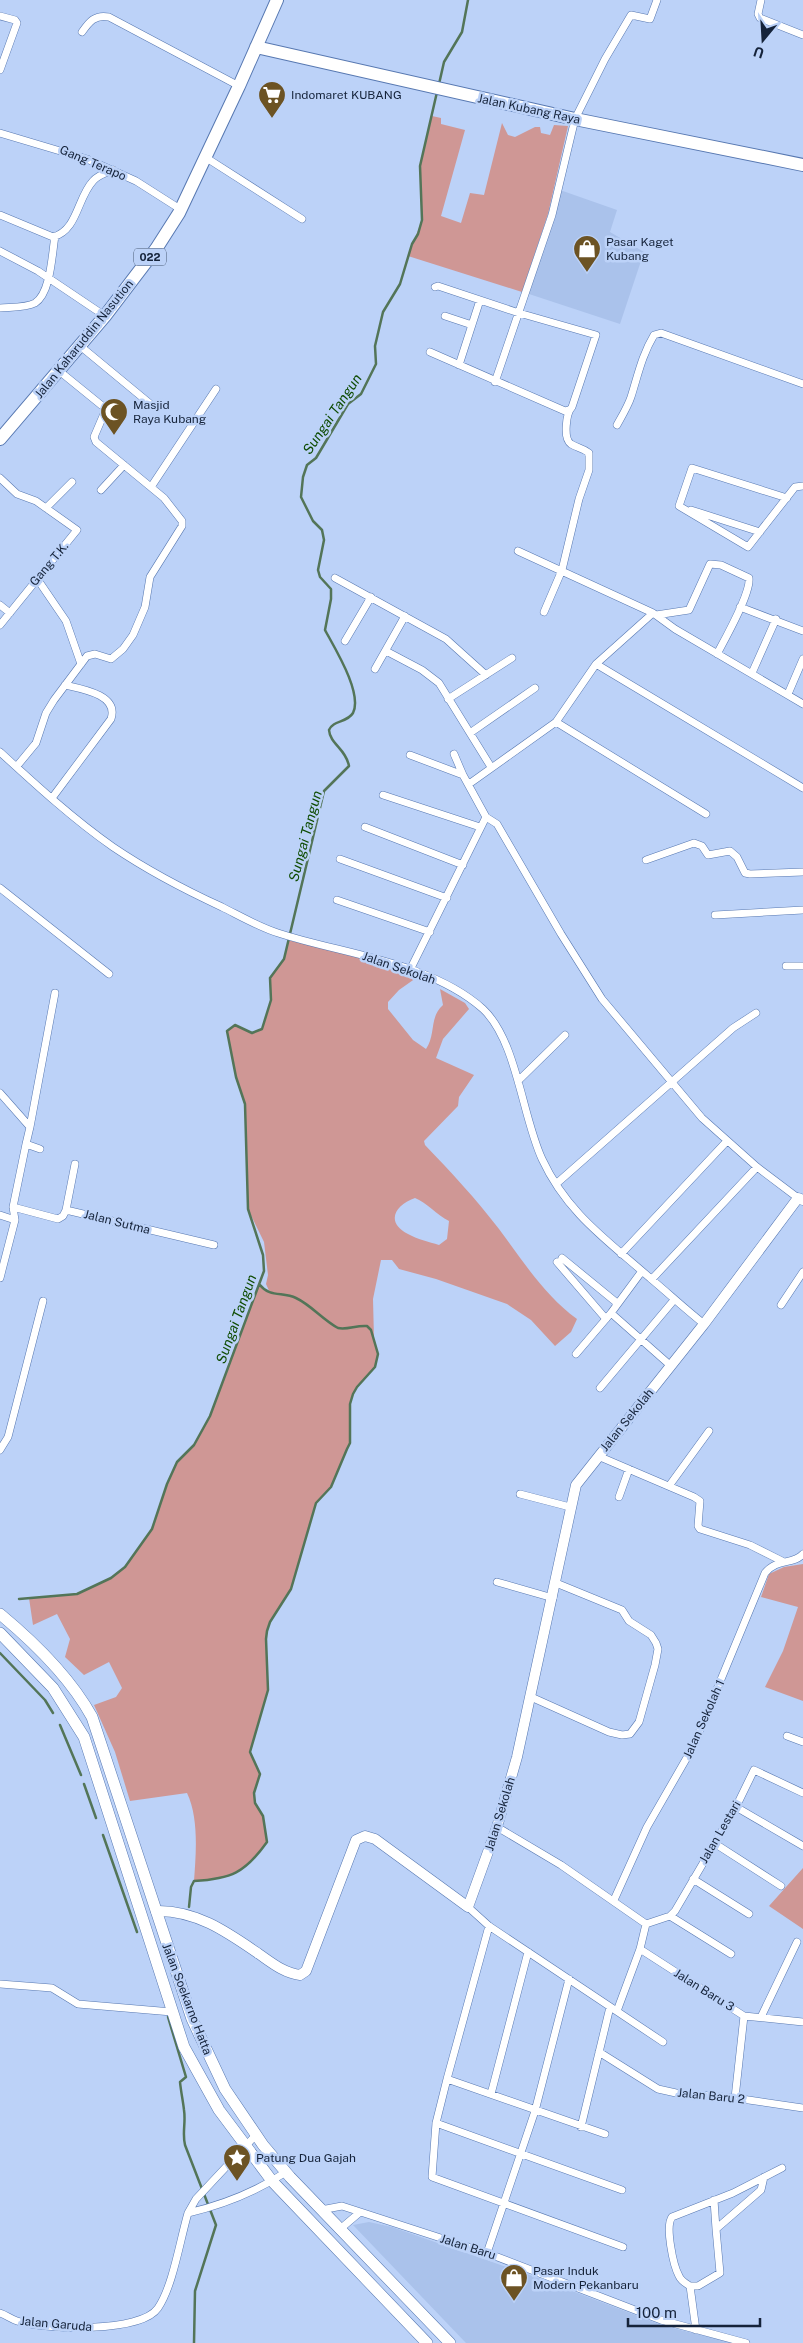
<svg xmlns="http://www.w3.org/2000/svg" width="803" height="2343" viewBox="0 0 803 2343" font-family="'Public Sans',sans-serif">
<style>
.built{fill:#aac2eb}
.green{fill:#cf9795;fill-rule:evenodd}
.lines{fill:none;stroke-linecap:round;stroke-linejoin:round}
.stream{stroke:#537558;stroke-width:2.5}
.street-casing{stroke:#5778b1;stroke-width:8}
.secondary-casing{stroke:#5778b1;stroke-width:11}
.primary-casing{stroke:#5778b1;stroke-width:12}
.highway-casing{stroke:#5778b1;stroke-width:14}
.street{stroke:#fff;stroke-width:7}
.secondary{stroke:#fff;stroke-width:10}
.primary{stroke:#fff;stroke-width:11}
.highway{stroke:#fff;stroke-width:12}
.labels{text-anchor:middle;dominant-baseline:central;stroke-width:5;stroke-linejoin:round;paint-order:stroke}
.shield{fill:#bcd2f8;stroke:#475873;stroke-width:1}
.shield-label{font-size:11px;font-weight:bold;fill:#15233a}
.poi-label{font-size:12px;fill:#15233a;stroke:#bcd2f8;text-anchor:start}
.street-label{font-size:12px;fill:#15233a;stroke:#bcd2f8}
.water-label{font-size:14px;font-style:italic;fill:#0f4c03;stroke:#bcd2f8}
</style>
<rect width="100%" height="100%" fill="#bcd2f8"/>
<path class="built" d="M560 190 617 210 610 232 644 252 620 324 529 294 550 232Z
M369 2222 392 2227 538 2278 664 2326 734 2343H466L353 2225Z"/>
<path class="green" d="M432 116 441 118V124L465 130 441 216 461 223 470 193 484 195 502 123 508 135 515 137 535 127H540L541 133 550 135 554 125 568 126 548 214 522 292 408 256 422 220 420 166Z
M288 940 351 955 416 978 399 990 388 1002V1009L413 1040 426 1049C436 1035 429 1017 443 1005L440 989 465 1003 469 1009 443 1039 436 1058 474 1075 459 1097 458 1106 424 1141 425 1145C451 1172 476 1199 499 1229 523 1261 544 1295 577 1319L571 1332 555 1346 531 1320 507 1304 436 1279 399 1269 392 1260H381L373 1299 374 1339 378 1354 375 1367 357 1387 353 1394 350 1404V1443L347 1449 331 1487 316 1503 291 1589 270 1622 267 1631 266 1639 268 1690 250 1752 260 1774 254 1794 256 1804 263 1816 267 1842C245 1873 231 1879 194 1881 196 1854 199 1818 187 1793L130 1801 115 1752 94 1705 116 1697 122 1688 109 1662 84 1675 65 1657 70 1639 57 1614 33 1625 29 1598 77 1594 111 1578 125 1567 152 1529 167 1484 177 1462 194 1445 210 1416 259 1284 264 1290 270 1293 266 1284 268 1275 264 1242 248 1209 245 1104 236 1077 227 1031 235 1025 251 1033 262 1029 271 1000 270 978 284 959ZM415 1198C426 1202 437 1215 449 1221L447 1239 439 1245C429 1242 417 1239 408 1234 385 1222 395 1205 415 1198Z
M803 1564V1701L765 1687 783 1651 798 1607 761 1597 769 1574 784 1567Z
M803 1868V1929L769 1906Z"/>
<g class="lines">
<path class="stream" d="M439 84 444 62 462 32 468 0
M19 1599 77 1594 111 1578 125 1567 152 1529 167 1484 177 1462 194 1445 210 1416 264 1271 263 1255 248 1209 245 1104 236 1077 227 1031 235 1025 252 1033 262 1029 271 1000 270 978 284 959 324 791 349 766C346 749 330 744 329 730 333 720 347 723 353 713 363 693 334 647 325 630L331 599V589L320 577 318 570 324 540 322 530 313 521 301 497 303 477 307 465 316 458 348 404 361 394 376 364 375 346 383 312 400 284 412 244 418 234 422 220 420 166 437 92
M0 1653 45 1700 53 1713
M60 1725 81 1775
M84 1784 96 1818
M103 1835 137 1932
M189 1907 191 1887 194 1881C231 1879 245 1873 267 1842L263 1816 255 1803 254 1793 260 1774 250 1752 268 1690 266 1639 267 1631 270 1622 291 1589 316 1503 331 1487 347 1449 350 1443V1404L353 1394 357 1387 375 1367 378 1354 371 1330 367 1326C356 1325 348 1330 338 1328 323 1320 311 1305 296 1298 283 1292 269 1297 260 1285
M168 2017 186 2077 180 2082C181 2092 183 2101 184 2110 186 2123 182 2133 185 2145L216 2225 195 2291 194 2343"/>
<defs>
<path id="street" d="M761 0 758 14 760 18 803 35
M0 16 15 20 17 23 0 70
M82 32C89 22 95 14 109 17L239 86
M0 133 87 159 136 181 180 209
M205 157 302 219
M0 215 53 237C78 230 77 198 93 181 98 175 106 173 113 170
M0 251 38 271 105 316
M435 287 438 286 519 313 596 335 572 407C566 413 563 439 571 444 577 448 583 448 589 453V470L579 499 562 570 544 612
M0 308C10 307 26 308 35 303 51 293 52 253 55 236
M445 316 472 325
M79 345 154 407
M430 352 565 411 569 410
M459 365 480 300
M495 382 552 215 575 119 605 59 631 15 650 19 657 0
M617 425C622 416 628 406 631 397 638 375 642 355 654 335L661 333 803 384
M0 478 17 494 36 501 77 530 0 625
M151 487 216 389
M101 490 124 465
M787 498 692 468 679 506 748 547 795 487 803 486
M46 508 72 482
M691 510 760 532
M518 551 653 613
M335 578 446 639 486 675
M38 580 66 621 81 664
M0 605 10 613
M740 607 803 631
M656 615 689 610 710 564 721 565 749 578C751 593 725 639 717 654
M345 641 371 597
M386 651 422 670 439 683 491 767
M596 664 803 788
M375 669 405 616
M752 673 776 619
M788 694 803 659
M448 699 512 658
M470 733 535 688
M0 752C36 785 73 819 113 847 147 870 185 890 222 907 240 916 259 927 278 933 342 954 431 962 483 1009 517 1041 522 1116 542 1159 567 1213 607 1240 650 1278 668 1293 685 1309 704 1324
M454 754 463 775
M410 755 463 775 486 817
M17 766 36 743 46 713 54 700 87 656 95 654 111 659 123 649 133 635 145 607 150 577 182 526V521L164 498 96 442 94 437 106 409 58 370
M469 784 556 722
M383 795 480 827
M52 798 111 719C119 695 83 689 65 685
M706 814 556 722 596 664 653 613 675 629 803 704
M365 827 463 865
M340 859 447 898
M646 860 694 843 702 846 708 855 730 851 737 857 745 873 750 874 803 872
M0 888 109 974
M337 900 430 932
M715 915 803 910
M786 966H803
M410 970 486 817 497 824 561 934 602 999 702 1118 757 1167 798 1198
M519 1080 565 1035
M0 1093 30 1127 26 1144 40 1149
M30 1127 55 993
M75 1164 66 1210 214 1245
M556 1184 733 1028 756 1013
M13 1207 58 1219 63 1216 66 1210
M0 1215 15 1220
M621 1254 727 1141
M562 1258 617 1303
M557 1262 606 1319
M0 1278 15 1220 13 1207 26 1144
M652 1279 757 1167
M781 1305 803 1272
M611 1313 671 1366
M576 1354 611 1313 642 1271
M600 1388 674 1300
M0 1450 8 1437 43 1301
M598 1456 694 1497 700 1501 698 1526 700 1529 750 1545 782 1561
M669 1486 709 1431
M520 1494 570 1507
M619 1497 629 1469
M497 1582 553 1598
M531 1697 609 1732 622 1735 630 1734 639 1722 655 1665 658 1649 656 1643 651 1635 629 1621 622 1610 556 1583
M787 1736 803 1742
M736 1807 803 1846
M497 1827 561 1865 646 1924 640 1949 617 2011
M714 1843 781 1886
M693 1879 749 1914
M614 1900 647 1827 693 1747 765 1573C777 1558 793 1565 803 1554
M468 1907 489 1926 663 2042
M670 1916 731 1954
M646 1924 670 1916 675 1911 736 1807 754 1770 803 1793
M489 1926 447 2079 605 2134
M640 1949 744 2016 803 2022
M0 1984 52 1988 78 2004 172 2012
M761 2017 797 1942
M599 2052 658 2089 676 2093 735 2098 803 2108
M447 2079 436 2123 432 2177 623 2247
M491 2094 528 1952
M735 2098 744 2016
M436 2123 622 2190
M581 2127 610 2007
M256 2135 196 2199 188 2213C222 2205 257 2191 286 2172
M714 2200 716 2229
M321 2210 342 2206 487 2253 661 2320 746 2343
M339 2230 359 2213
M487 2253 535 2111 569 1979
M690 2286C685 2283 681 2281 679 2276 673 2265 665 2226 672 2217L733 2193 782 2168
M0 2313C6 2315 11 2319 17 2321 45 2330 141 2333 158 2308 173 2286 180 2240 188 2213
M696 2330 690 2286H698L720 2273 716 2229 761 2190 764 2177"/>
<path id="secondary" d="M156 1911C196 1910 227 1932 259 1954 272 1963 284 1973 300 1975L306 1971 356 1840 365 1836 375 1839 468 1907 497 1827 517 1757 576 1485 704 1324 798 1198 803 1200"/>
<path id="primary" d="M0 1614C35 1643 70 1677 92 1717L192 2019 225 2089 263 2145 290 2177 450 2343
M0 1633 53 1688 84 1737 184 2047 219 2110 272 2181 427 2343"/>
<path id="highway" d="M256 47 575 119 803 165
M0 439 105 316 156 249 179 213 239 86 277 0"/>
</defs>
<use href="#street" class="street-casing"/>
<use href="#secondary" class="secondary-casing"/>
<use href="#primary" class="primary-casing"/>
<use href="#highway" class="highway-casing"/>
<use href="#street" class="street"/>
<use href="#secondary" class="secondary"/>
<use href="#primary" class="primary"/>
<use href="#highway" class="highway"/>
</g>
<defs>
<symbol id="supermarket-pin" viewBox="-11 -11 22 30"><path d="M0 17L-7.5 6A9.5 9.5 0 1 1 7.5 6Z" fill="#6c5324" stroke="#bcd2f8"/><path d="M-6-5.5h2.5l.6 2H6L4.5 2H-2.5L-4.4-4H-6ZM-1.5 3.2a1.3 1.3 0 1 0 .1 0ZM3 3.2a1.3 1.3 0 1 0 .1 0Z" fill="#fff"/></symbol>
<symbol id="shop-pin" viewBox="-11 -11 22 30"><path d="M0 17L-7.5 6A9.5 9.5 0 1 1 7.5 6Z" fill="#6c5324" stroke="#bcd2f8"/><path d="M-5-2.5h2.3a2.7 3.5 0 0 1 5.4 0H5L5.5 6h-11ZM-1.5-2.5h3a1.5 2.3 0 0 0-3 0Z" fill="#fff"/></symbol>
<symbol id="mosque-pin" viewBox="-11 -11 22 30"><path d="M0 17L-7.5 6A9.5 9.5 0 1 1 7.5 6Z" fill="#6c5324" stroke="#bcd2f8"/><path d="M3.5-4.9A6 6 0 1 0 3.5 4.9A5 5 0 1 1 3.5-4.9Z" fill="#fff"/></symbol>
<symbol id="sight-pin" viewBox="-11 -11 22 30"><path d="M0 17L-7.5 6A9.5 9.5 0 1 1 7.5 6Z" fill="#6c5324" stroke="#bcd2f8"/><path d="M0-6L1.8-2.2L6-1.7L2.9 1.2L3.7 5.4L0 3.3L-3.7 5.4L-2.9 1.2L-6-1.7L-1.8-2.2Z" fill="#fff"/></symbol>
</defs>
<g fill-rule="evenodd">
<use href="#supermarket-pin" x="256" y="79" width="32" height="43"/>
<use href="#shop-pin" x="571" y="233" width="32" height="43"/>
<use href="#mosque-pin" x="98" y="396" width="32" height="43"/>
<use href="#sight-pin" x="221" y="2142" width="32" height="43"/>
<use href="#shop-pin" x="498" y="2262" width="32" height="43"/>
</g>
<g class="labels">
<rect class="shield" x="134" y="248.5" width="32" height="17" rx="4"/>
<g class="shield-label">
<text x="150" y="257">022</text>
</g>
<g class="poi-label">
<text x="291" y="95">Indomaret KUBANG</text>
<text x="606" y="242">Pasar Kaget<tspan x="606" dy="14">Kubang</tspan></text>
<text x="133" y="405">Masjid<tspan x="133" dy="14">Raya Kubang</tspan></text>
<text x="256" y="2158">Patung Dua Gajah</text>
<text x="533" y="2271">Pasar Induk<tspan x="533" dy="14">Modern Pekanbaru</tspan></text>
</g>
<g class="street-label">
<text transform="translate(529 109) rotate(12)">Jalan Kubang Raya</text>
<text transform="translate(93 163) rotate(23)">Gang Terapo</text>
<text transform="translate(84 339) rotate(-51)">Jalan Kaharuddin Nasution</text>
<text transform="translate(49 564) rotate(-50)">Gang T.K.</text>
<text transform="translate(399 968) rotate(19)">Jalan Sekolah</text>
<text transform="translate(117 1222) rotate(14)">Jalan Sutma</text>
<text transform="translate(627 1420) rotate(-51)">Jalan Sekolah</text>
<text transform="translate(704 1719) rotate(-66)">Jalan Sekolah 1</text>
<text transform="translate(500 1814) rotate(-73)">Jalan Sekolah</text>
<text transform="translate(720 1832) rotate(-60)">Jalan Lestari</text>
<text transform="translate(704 1990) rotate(32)">Jalan Baru 3</text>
<text transform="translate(187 1999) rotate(69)">Jalan Soekarno Hatta</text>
<text transform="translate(711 2096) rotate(6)">Jalan Baru 2</text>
<text transform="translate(468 2247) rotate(18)">Jalan Baru</text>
<text transform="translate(56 2324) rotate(5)">Jalan Garuda</text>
</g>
<g class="water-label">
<text transform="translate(332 414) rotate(-56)">Sungai Tangun</text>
<text transform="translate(305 836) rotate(-75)">Sungai Tangun</text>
<text transform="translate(236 1319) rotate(-70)">Sungai Tangun</text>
</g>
</g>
<g transform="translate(763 40) rotate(198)" stroke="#bcd2f8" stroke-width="4" paint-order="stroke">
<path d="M0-4L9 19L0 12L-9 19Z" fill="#15233a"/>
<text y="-8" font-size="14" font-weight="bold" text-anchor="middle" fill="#15233a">U</text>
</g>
<path d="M628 2318v8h132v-8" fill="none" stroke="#15233a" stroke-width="2.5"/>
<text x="636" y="2318" font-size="15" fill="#15233a" stroke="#bcd2f8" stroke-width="4" paint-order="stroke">100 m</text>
</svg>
